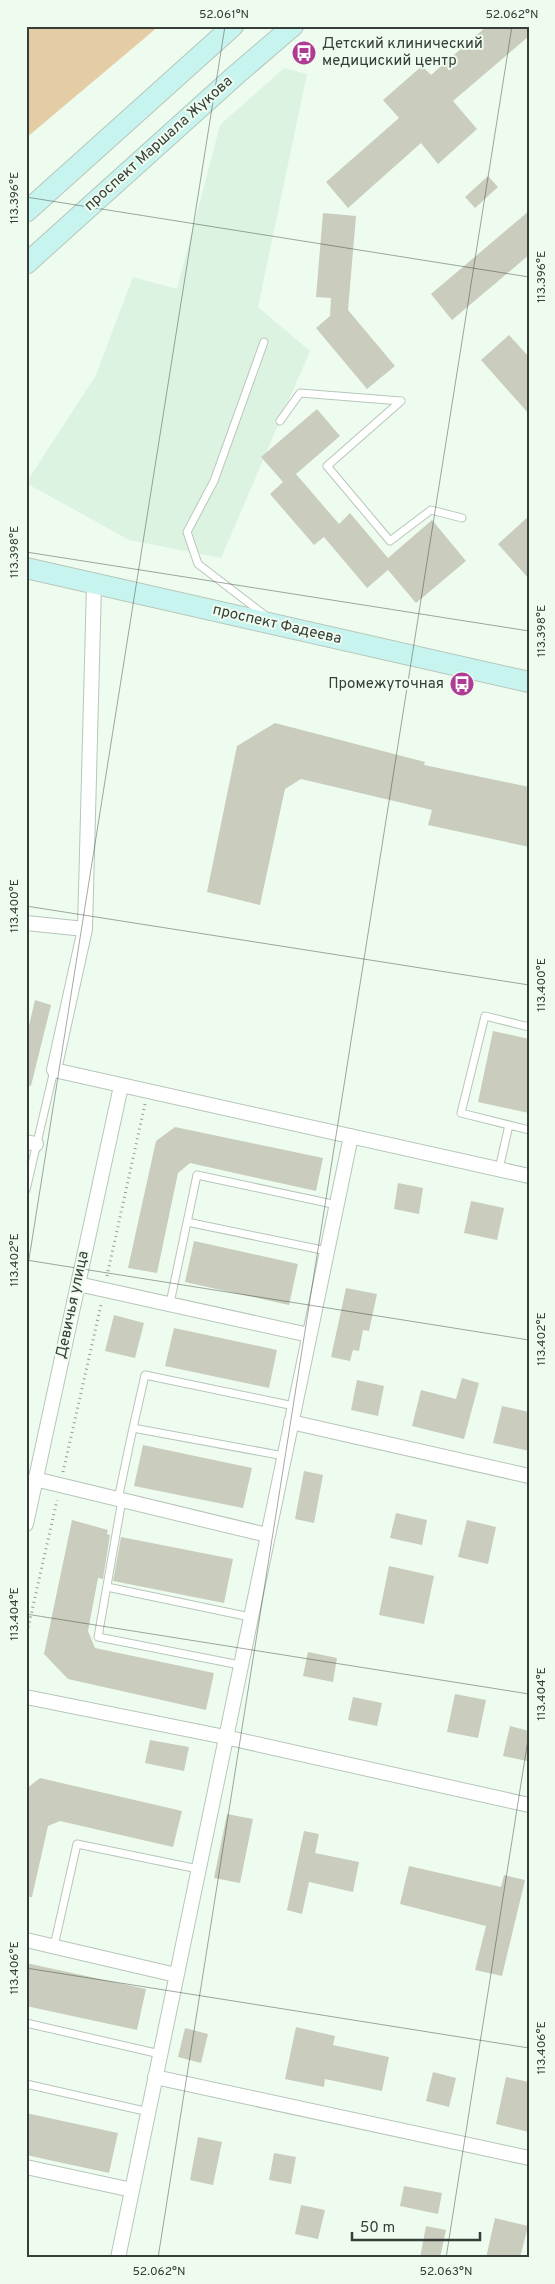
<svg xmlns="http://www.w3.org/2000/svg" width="555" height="2284" viewBox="0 0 555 2284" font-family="Overpass,sans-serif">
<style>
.built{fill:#ddf3e1}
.green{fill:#e4cda4}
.building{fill:#cacdbd}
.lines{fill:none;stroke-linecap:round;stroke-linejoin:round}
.lane-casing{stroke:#b8c6ba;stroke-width:9}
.street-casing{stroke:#b8c6ba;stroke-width:16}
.secondary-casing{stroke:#b8c6ba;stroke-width:22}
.path{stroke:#949f96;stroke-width:3;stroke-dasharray:1 4;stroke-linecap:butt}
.lane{stroke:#fff;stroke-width:7}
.street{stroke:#fff;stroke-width:14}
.secondary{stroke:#c8f4ef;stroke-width:20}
.ticks{fill:none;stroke:#373d38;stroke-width:1;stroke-opacity:0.45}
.labels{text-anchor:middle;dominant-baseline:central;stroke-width:4;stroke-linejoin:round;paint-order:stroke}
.poi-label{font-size:15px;fill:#373d38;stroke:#edfcef;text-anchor:start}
.street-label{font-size:15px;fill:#373d38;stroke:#edfcef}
.neatline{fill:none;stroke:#373d38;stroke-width:2}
.ticks-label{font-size:12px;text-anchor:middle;fill:#373d38}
</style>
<rect width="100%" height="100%" fill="#edfcef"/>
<path class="built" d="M284 68 307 74 258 307 310 351 221 558 129 540 26 483 96 375 133 277 177 289 220 125Z"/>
<path class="green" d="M26 26H159L26 138Z"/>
<path class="building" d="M487 26H529V36L453 101 477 129 438 164 421 143 348 208 326 182 399 118 383 100 422 66 431 75Z
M488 176 498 187 475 208 465 197Z
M529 211V255L452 320 431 294Z
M323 213 356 216 348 310 395 366 367 389 316 328 330 316 331 298 316 297Z
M509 335 529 357V414L481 360Z
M317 409 340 436 296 474 339 524 350 513 388 558 432 520 466 561 416 603 388 570 367 588 324 537 314 545 270 494 283 482 261 457Z
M529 516V579L498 544Z
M275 723 425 762 424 765 529 787V847L428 825 432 810 301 779 285 789 260 905 207 892 237 746Z
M35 1000 51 1005 31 1086 26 1085V1038Z
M493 1031 529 1039V1113L478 1102Z
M175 1127 323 1158 316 1191 190 1163 178 1173 157 1273 128 1268 156 1141Z
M398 1183 423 1188 419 1214 394 1209Z
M471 1201 504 1208 497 1240 464 1233Z
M194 1241 298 1264 289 1305 185 1282Z
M346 1288 377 1294 369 1331 363 1330 359 1351 353 1350 350 1361 331 1357Z
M114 1315 144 1323 135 1358 105 1351Z
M174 1328 277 1350 269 1388 165 1366Z
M462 1378 479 1383 464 1439 412 1426 421 1390 456 1399Z
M357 1380 384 1386 378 1416 351 1410Z
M502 1406 529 1412V1451L493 1443Z
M143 1445 252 1468 243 1508 134 1486Z
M304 1471 323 1475 314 1523 295 1519Z
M396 1513 427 1520 422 1545 390 1538Z
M72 1520 108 1530 107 1534 110 1535 103 1579 98 1578 88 1631 95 1648 214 1673 206 1710 68 1679 44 1654Z
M467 1520 496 1527 488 1564 458 1557Z
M121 1537 233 1559 224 1603 113 1581Z
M389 1566 434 1576 424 1624 379 1615Z
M308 1652 337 1658 333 1682 303 1676Z
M455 1694 486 1700 478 1738 447 1732Z
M353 1697 382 1703 377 1726 348 1720Z
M510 1726 529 1731 527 1761 503 1756Z
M150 1740 189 1747 184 1771 145 1763Z
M40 1778 182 1811 173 1847 60 1821 48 1826 32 1897H26V1789Z
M227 1814 253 1819 240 1883 214 1878Z
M304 1831 319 1834 315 1853 359 1862 353 1892 309 1882 302 1914 287 1910Z
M409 1866 501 1887 504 1875 525 1880 502 1976 475 1970 486 1926 400 1904Z
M26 1963 146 1989 137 2030 26 2006Z
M296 2027 335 2036 333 2045 389 2057 382 2091 325 2079 324 2087 285 2079Z
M185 2028 208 2034 201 2063 178 2057Z
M433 2072 456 2078 449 2107 426 2101Z
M506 2077 529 2082V2132L496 2124Z
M26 2113 118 2133 109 2173 26 2155Z
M198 2137 222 2142 213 2185 190 2180Z
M274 2153 296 2157 291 2184 269 2180Z
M404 2186 442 2193 438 2214 400 2206Z
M301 2205 325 2210 318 2239 295 2234Z
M495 2218 528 2226 520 2258H486Z
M426 2226 446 2230 440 2258H420Z"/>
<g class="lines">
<defs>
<path id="lane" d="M264 342 214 481 187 532 198 564 266 616
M401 401 327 466 390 541 431 510 462 518
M280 421 300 393 401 401
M529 1027 485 1016 461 1113 529 1130
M499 1169 509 1125
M26 1190 54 1070
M187 1222 327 1251
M170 1303 197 1175 337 1205
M133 1428 145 1375 294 1406
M118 1499 133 1428 284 1456
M122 1500 98 1637 240 1665
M107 1587 250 1617
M54 1946 77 1844 198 1869
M26 2023 160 2054
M26 2084 149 2112"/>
<path id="street" d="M94 585 85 929 54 1070 529 1176
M26 923 85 929
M26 1142 36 1144
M78 1284 309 1335
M291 1422 529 1476
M35 1479 267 1535
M26 1524 121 1086
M26 1697 225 1737 529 1805
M26 1940 176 1975
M155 2077 529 2158
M26 2167 132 2190
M118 2258 351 1136"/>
<path id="secondary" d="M26 212 233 26
M26 264 237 74 293 26
M26 568 529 682"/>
</defs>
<use href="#lane" class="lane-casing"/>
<use href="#street" class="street-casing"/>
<use href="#secondary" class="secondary-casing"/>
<path class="path" d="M107 1276 145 1104
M63 1472 101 1305
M26 1637 57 1500"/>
<use href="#lane" class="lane"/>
<use href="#street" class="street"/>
<use href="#secondary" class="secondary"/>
</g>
<path class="ticks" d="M26 197 529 277M26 552 529 631M26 906 529 985M26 1260 529 1340M26 1278 225 26M26 1614 529 1694M26 1968 529 2048M158 2258 512 26M446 2258 529 1733"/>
<defs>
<symbol id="bus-disc" viewBox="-11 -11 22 22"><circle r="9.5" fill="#b03b93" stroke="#edfcef"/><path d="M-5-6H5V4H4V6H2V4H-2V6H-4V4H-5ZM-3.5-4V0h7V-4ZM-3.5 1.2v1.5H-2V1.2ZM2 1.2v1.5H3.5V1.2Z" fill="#fff"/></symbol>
</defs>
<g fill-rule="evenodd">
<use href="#bus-disc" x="290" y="39" width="28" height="28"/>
<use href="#bus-disc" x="448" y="670" width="28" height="28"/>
</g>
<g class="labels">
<g class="poi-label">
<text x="322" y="44">Детский клинический<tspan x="322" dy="17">медициский центр</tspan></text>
<text x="444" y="684" text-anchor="end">Промежуточная</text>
</g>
<g class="street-label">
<text transform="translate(159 144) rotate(-42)">проспект Маршала Жукова</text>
<text transform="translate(277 625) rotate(13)">проспект Фадеева</text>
<text transform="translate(73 1305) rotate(-78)">Девичья улица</text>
</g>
</g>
<rect width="555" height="2284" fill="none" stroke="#edfcef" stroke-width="55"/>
<path d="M352 2232v8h128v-8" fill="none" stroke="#373d38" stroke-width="2.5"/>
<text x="360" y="2232" font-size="15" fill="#373d38" stroke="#edfcef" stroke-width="4" paint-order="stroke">50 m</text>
<rect x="28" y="28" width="500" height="2228" class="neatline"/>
<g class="ticks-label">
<text x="224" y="18">52.061°N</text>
<text x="512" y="18">52.062°N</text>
<text transform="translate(14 198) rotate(-90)" y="4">113.396°E</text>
<text transform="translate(541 277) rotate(-90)" y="4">113.396°E</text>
<text transform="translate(14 552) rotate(-90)" y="4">113.398°E</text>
<text transform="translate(541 631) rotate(-90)" y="4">113.398°E</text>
<text transform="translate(14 906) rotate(-90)" y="4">113.400°E</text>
<text transform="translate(541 985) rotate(-90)" y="4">113.400°E</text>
<text transform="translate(14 1260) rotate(-90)" y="4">113.402°E</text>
<text transform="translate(541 1339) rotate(-90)" y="4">113.402°E</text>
<text transform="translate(14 1614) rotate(-90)" y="4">113.404°E</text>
<text transform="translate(541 1694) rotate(-90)" y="4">113.404°E</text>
<text transform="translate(14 1968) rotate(-90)" y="4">113.406°E</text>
<text transform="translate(541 2048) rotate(-90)" y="4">113.406°E</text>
<text x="159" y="2275">52.062°N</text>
<text x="446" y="2275">52.063°N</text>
</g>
</svg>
